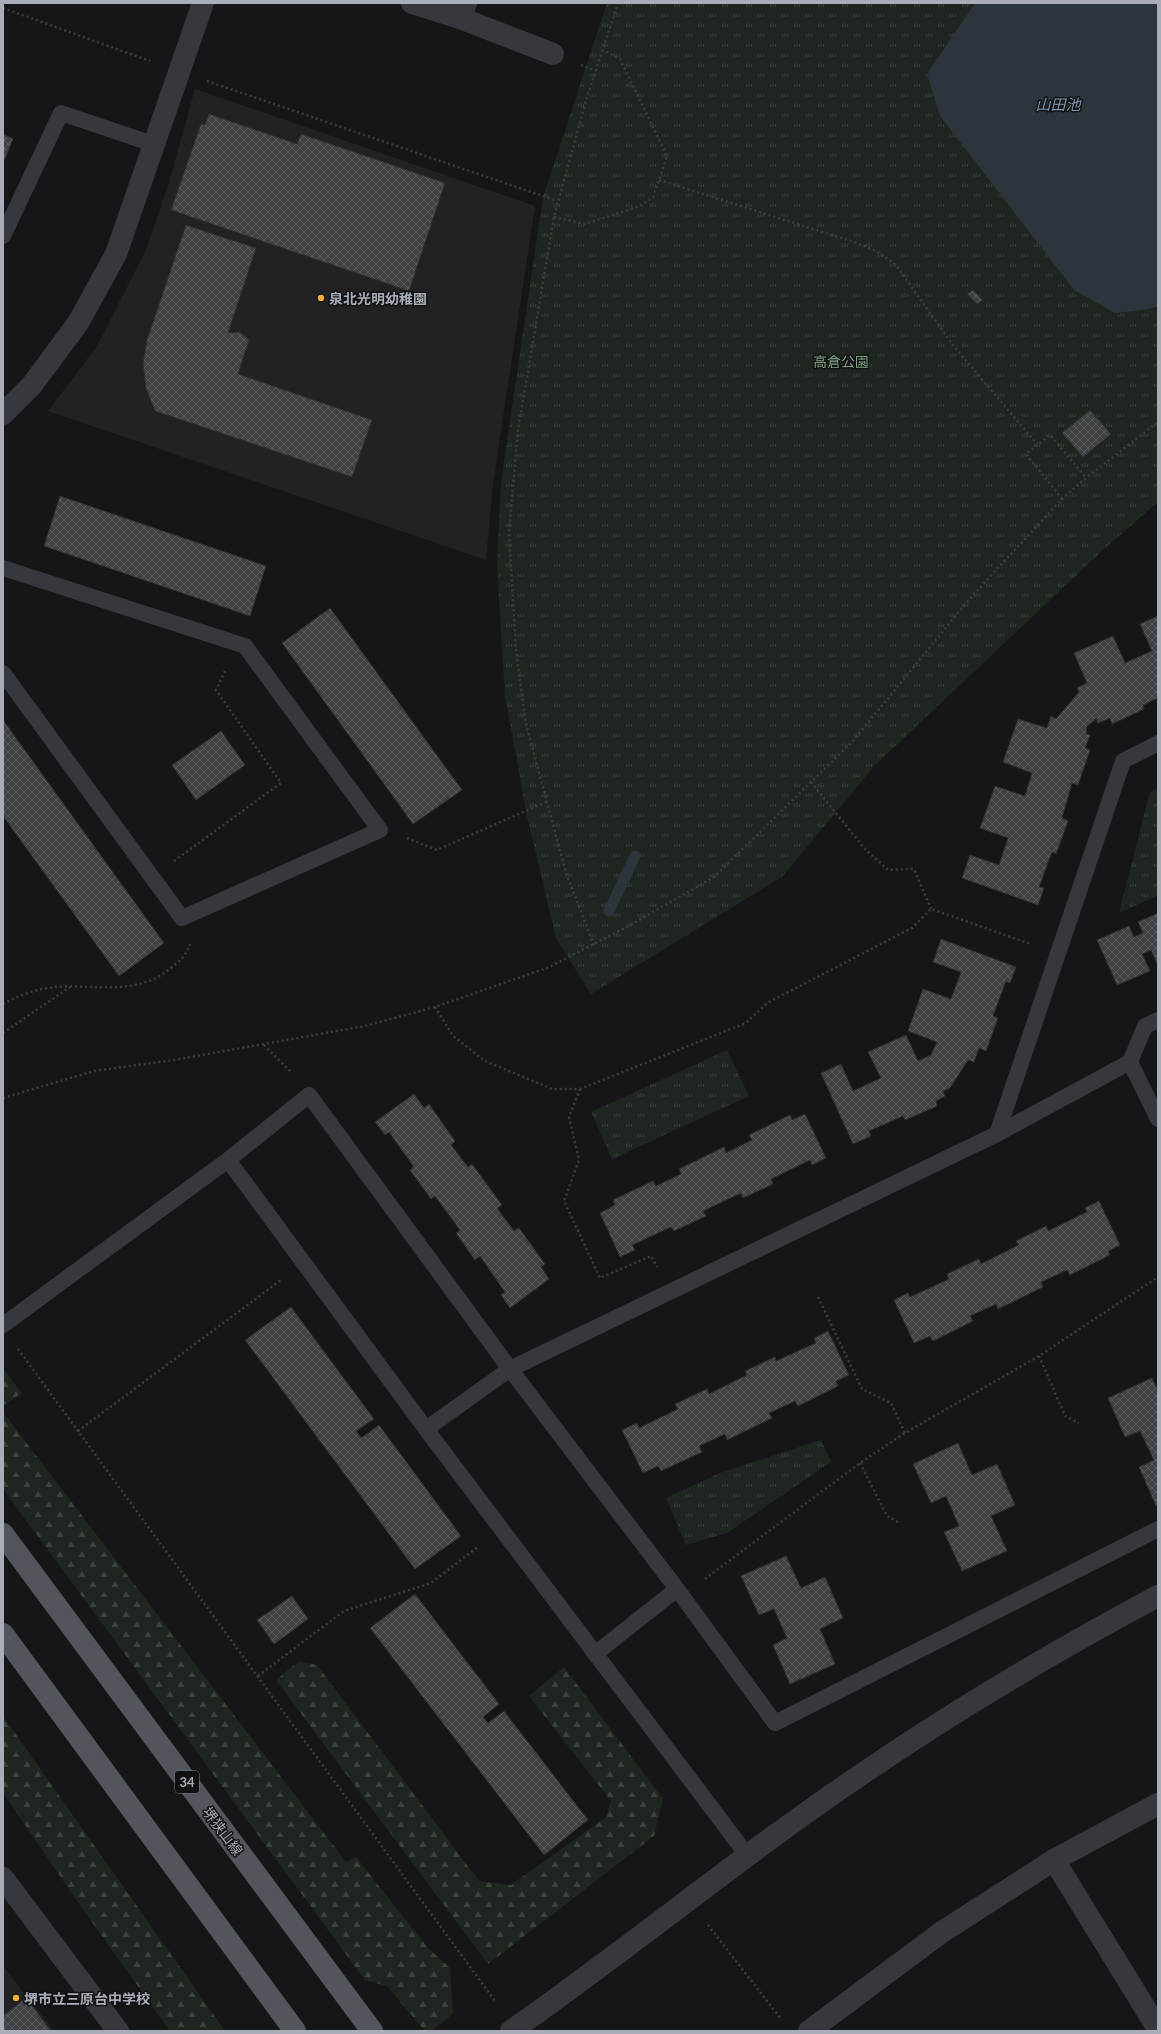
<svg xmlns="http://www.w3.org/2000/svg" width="1161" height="2034" viewBox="0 0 1161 2034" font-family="Lato,'Noto Sans JP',sans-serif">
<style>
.built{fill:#222225}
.grass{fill:url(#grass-tufts)}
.forest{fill:url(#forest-firs)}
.water{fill:#2c353c}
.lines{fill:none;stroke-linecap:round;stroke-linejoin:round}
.stream{stroke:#2c353c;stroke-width:11}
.building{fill:url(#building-cross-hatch);stroke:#303034}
.path{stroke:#3d3f44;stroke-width:2.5;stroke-dasharray:2 3;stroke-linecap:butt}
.service{stroke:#37383d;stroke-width:16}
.minor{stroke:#37383d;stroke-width:22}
.tertiary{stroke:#37383d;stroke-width:22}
.primary{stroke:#53555c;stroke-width:22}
.poi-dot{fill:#f2b134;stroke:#111113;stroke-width:1.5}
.labels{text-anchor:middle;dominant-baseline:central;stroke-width:3;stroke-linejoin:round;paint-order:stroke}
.shield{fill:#111113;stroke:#7b7e86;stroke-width:1}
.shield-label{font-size:13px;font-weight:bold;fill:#a8adb8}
.poi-label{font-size:14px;font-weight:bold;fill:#a8adb8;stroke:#111113;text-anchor:start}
.park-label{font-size:14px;fill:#7fa381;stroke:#111113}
.street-label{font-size:14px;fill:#a8adb8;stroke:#111113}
.water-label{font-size:15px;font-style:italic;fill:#7f9bb3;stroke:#111113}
</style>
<defs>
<pattern id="grass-tufts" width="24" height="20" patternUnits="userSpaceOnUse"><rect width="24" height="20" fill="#1e261f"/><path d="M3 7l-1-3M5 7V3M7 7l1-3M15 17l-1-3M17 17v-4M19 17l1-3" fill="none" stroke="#3c433d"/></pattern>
<pattern id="forest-firs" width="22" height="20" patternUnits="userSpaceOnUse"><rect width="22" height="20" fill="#1e261f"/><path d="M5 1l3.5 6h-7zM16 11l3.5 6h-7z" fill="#3c433d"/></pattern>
<pattern id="building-cross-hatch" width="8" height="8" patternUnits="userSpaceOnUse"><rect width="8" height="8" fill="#404145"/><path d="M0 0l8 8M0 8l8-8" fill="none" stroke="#595a5e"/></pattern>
</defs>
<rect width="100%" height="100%" fill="#161618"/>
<path class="built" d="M195 89 535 206 493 484 486 560 48 411 97 346 146 250 169 182Z
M3 1966 54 2031H3Z"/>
<path class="grass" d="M607 3H1158V502L1103 550 874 766 783 876 591 994 556 938 527 816 505 696 497 564 501 482 543 197Z
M1158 788V895L1119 913 1150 792Z
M727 1050 749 1096 612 1159 591 1112Z
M821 1440 831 1462 727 1533 686 1545 666 1498 720 1473Z"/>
<path class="forest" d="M3 1368 22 1393 3 1406Z
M3 1412 346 1862 356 1857 428 1948 450 1968 453 2014 431 2031H425L387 1986 365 1980 3 1489Z
M299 1661 317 1665 479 1881 511 1885 606 1817 611 1801 529 1696 564 1667 663 1799 654 1836 488 1964 276 1680Z
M3 1716 225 2031H170L84 1911 3 1793Z"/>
<path class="water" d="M975 3H1158V306L1150 309 1115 313 1074 290 940 116 927 74Z"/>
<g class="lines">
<path class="stream" d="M609 911 635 856"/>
</g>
<path class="building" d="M209 114 297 144 301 134 445 183 409 291 171 210 201 124 205 125Z
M3 134 13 139 3 163Z
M186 225 256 248 228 333 240 332 249 340 238 374 372 420 352 477 155 411 146 388 143 364 147 340Z
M973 290 983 300 977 304 967 294Z
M1090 410 1111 434 1083 457 1062 433Z
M60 496 266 566 250 616 44 546Z
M330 608 462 790 413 824 282 643Z
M1158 616V698L1143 705 1144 709 1112 724 1110 718 1098 723 1096 719 1087 726 1086 734 1090 735 1085 748 1090 750 1078 785 1072 783 1062 818 1068 821 1056 854 1052 852 1039 887 1044 888 1038 905 962 878 970 855 999 865 1008 838 980 828 995 786 1025 796 1032 773 1003 762 1018 719 1047 728 1051 716 1056 719 1079 692 1077 688 1087 683 1074 653 1113 636 1125 663 1152 651 1140 624Z
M3 720 164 943 119 976 3 816Z
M221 731 245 765 196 800 172 765Z
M1158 913V966L1151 950 1142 954 1150 971 1117 985 1097 940 1129 926 1134 937 1143 933 1138 922Z
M941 939 1016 967 1010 983 1006 981 993 1016 998 1018 986 1051 979 1048 974 1062 968 1060 950 1088 943 1091 945 1096 936 1101 937 1106 905 1120 903 1116 869 1131 871 1136 853 1144 821 1073 841 1064 853 1091 881 1078 868 1052 906 1035 918 1061 931 1055 937 1042 908 1031 923 989 951 999 961 972 933 962Z
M414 1094 424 1108 429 1104 455 1141 451 1145 468 1167 472 1164 502 1205 497 1208 514 1231 519 1228 545 1264 541 1267 549 1279 510 1308 501 1295 505 1292 480 1256 475 1260 456 1233 460 1230 435 1196 431 1199 410 1170 414 1167 389 1132 385 1135 375 1122Z
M805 1114 826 1158 812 1165 810 1160 771 1179 773 1184 743 1198 741 1193 703 1211 706 1216 674 1231 671 1227 632 1245 635 1250 620 1257 600 1213 615 1205 613 1200 653 1181 656 1186 681 1174 679 1169 724 1147 726 1153 752 1140 749 1135 790 1115 792 1120Z
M1099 1201 1120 1245 1108 1251 1110 1255 1070 1275 1067 1270 1041 1282 1043 1287 998 1309 996 1304 970 1316 973 1321 933 1341 930 1336 914 1343 894 1300 908 1293 910 1297 949 1279 947 1274 979 1259 981 1264 1019 1245 1016 1241 1046 1226 1048 1231 1087 1212 1085 1208Z
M291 1307 374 1419 356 1431 361 1438 379 1425 461 1536 415 1569 245 1340Z
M828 1331 849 1375 836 1381 838 1386 798 1406 795 1401 769 1413 772 1418 727 1440 725 1434 699 1446 702 1452 661 1471 658 1466 643 1473 622 1430 637 1423 639 1428 678 1409 675 1404 707 1389 709 1394 747 1375 745 1371 775 1357 776 1361 816 1343 814 1338Z
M1152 1378 1158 1391V1505L1156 1506 1139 1467 1154 1460 1140 1431 1125 1437 1108 1398Z
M958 1443 972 1475 997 1464 1015 1505 991 1516 1007 1551 962 1571 944 1532 959 1526 946 1496 931 1503 913 1464Z
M786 1556 801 1588 825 1577 843 1618 820 1629 835 1664 790 1684 773 1645 787 1638 774 1609 759 1615 741 1576Z
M415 1594 499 1704 483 1717 488 1723 504 1711 588 1820 544 1855 370 1628Z
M292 1596 308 1619 274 1644 257 1620Z
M26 1998 51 2031H3V2016Z"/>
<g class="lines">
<path class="path" d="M3 8 150 61
M581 65 596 71
M207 81 557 201
M659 180 854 242 876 251 896 265 952 344 1037 444
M554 217 585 224 640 206 653 197 667 156 620 59 603 50
M1062 499 1026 454 1050 435 1086 478
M811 782 864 848 888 870 914 869 931 909
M407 838 437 850 546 802
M174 861 281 783 216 690 226 669
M594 945 566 873 526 724 516 650 509 533 518 430 554 217 587 97 618 3
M3 1004C20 995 36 989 55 987 95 984 138 997 172 967 181 960 186 955 190 944
M435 1007 453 1036 485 1061 552 1089H580L746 1023 767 1003 912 928 931 909 1031 944
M3 1033 70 987
M264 1045 291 1072
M580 1089 569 1117 579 1160 564 1201 600 1278 651 1256 657 1267
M3 1098 94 1071 174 1060 365 1026 435 1007 547 968 627 927 714 877 852 742 972 596 1062 499 1086 478 1158 422
M818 1297 862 1389 891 1403 905 1433
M18 1349 495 2001
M1039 1356 1065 1416 1079 1423
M78 1431 281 1280
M860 1463 887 1516 898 1522
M705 1579 860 1463 905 1433 1039 1356 1158 1277
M258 1676 344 1611 431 1583 479 1546
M708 1925 781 2019"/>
<path class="service" d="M3 236 61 113 153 144
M3 568 245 646 380 830 182 918 3 673
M1130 1062 1158 1119
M997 1134 1123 761 1158 743
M228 1160 426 1429 747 1855
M3 1325 228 1160 309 1095 510 1369 677 1589 775 1723 1158 1529
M426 1429 510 1369 997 1134 1130 1062 1145 1026 1158 1020
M595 1654 677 1589"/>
<path class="minor" d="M412 3 460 18 466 3
M460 18 553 54
M1054 1860 1158 2029
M809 2031 942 1932 1054 1860 1158 1804"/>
<path class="tertiary" d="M3 414 32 385 78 323 116 254 203 3
M3 1878 118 2031
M511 2031C630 1948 742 1855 862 1774 957 1709 1057 1650 1158 1596"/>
<path class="primary" d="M3 1534 372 2031
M3 1634 295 2031"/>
</g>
<g class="poi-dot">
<circle cx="321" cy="298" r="4"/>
<circle cx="16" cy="1998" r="4"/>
</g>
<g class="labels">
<rect class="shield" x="175" y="1771" width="24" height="22" rx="3"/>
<g class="shield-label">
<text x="187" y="1782">34</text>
</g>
<g class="poi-label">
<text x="329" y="298">泉北光明幼稚園</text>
<text x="24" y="1998">堺市立三原台中学校</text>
</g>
<g class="park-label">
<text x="841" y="361">高倉公園</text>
</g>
<g class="street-label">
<text transform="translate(223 1831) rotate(53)">堺狭山線</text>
</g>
<g class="water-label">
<text x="1058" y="104">山田池</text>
</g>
</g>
<rect width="1161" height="2034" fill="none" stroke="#a8adb8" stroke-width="8"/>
</svg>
